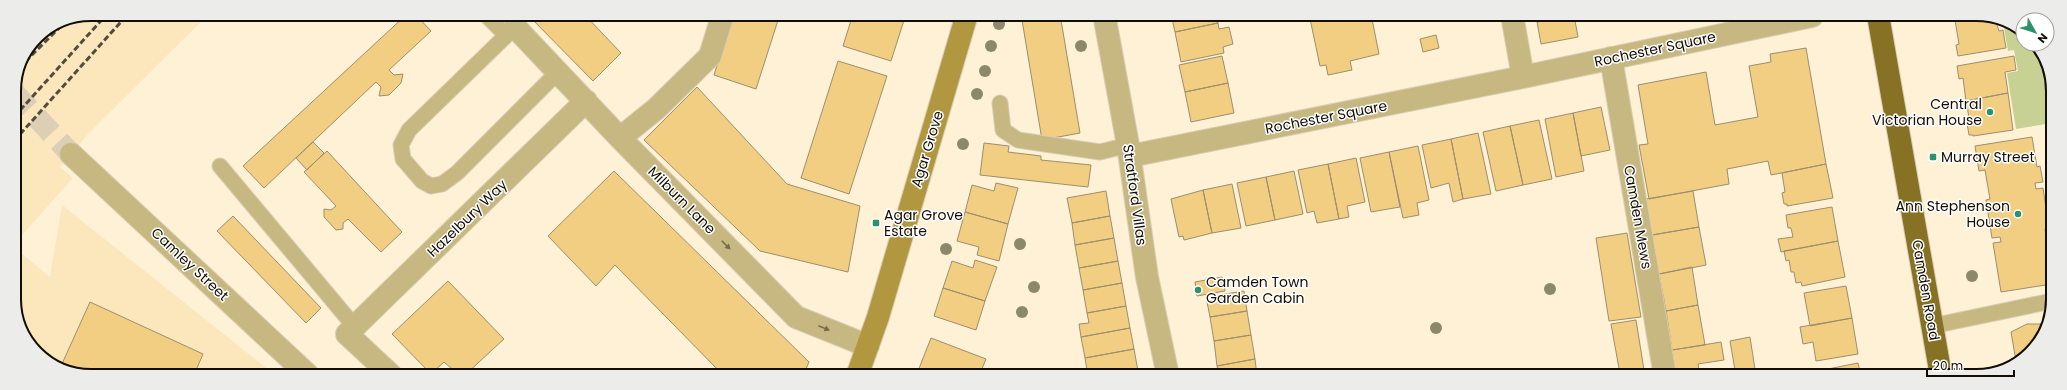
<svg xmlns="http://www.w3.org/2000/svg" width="2067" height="390" viewBox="0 0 2067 390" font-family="Poppins,sans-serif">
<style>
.built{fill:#fce7bd}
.green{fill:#c8d194}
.building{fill:#f2ce82;stroke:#9d8e6d}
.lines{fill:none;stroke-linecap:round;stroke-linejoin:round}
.street-tunnel{stroke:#dccfb6;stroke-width:22;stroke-dasharray:22 11;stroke-linecap:butt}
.lane-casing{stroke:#d9cdb4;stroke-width:17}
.street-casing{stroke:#d9cdb4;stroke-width:24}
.secondary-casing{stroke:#d9cdb4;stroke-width:24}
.highway-casing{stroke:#d9cdb4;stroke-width:24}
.lane{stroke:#c7b781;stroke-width:15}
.street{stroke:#c7b781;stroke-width:22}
.secondary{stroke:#b19840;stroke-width:22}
.highway{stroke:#877124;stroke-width:22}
.rail{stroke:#534b3c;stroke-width:3;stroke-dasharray:6 3;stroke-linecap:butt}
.tree{fill:#8c8869}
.oneway{fill:#766a48}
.poi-dot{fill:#2c916d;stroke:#fff;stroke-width:1.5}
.labels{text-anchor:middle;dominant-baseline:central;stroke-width:3;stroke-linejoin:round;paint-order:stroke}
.street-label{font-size:14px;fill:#130d03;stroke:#fff}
.poi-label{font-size:14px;fill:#130d03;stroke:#fff;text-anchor:start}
.rim{fill:none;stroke:#130d03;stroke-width:2}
</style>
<rect width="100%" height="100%" fill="#fff1d6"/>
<path class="built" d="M91 14H209L89 133 60 167 73 178 15 243 14 90 20 61 37 36 61 20Z
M62 205 275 375H80L37 354 16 315 15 248 50 277Z"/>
<path class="green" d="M2003 22 2023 31V44H2033L2051 75 2052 123 2016 129 2007 73 2018 71 2014 50 2008 51Z"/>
<path class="building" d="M407 14H415L431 31 389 70 394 75 403 74 401 83 389 95 379 96 381 87 376 82 264 188 243 166Z
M527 14H584L621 53 593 81Z
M733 14H780L756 89 714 75Z
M853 14H906L891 61 843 46Z
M1021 14H1060L1080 133 1042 140Z
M1171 14H1216L1218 23 1175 32Z
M1309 14H1371L1379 54 1350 61 1352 70 1328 75 1326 65 1320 66Z
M1535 15H1574L1537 22Z
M1574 15 1578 37 1541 44 1537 22Z
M1954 15H1988L1955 20Z
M1988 15 1995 19 1999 31 2003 30 2006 48 1958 56 1956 45 1959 44 1955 20Z
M1218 23 1219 29 1229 27 1233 44 1223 47 1224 53 1181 62 1175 32Z
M1436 35 1439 48 1423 52 1420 39Z
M1806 48 1826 164 1771 175 1768 161 1727 169 1729 184 1649 199 1639 145 1648 144 1638 85 1706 72 1715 125 1758 117 1749 66 1771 62 1770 54Z
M1222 56 1228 83 1185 92 1179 65Z
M2014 56 2016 70 2005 72 2008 93 1966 101 1963 78 1959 79 1957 66Z
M838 61 887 76 849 194 801 178Z
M1228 83 1234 113 1191 122 1185 92Z
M697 87 787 184 860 206 848 272 760 251 644 140Z
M2008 93 2013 130 1973 136V135H1969L1967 123H1970L1966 101Z
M1601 107 1610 150 1581 156 1573 113Z
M1573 113 1584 171 1556 177 1545 119Z
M1539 120 1552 179 1523 185 1510 126Z
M1510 126 1523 185 1496 191 1483 132Z
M1478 133 1491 194 1463 199 1451 139Z
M2032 137 2037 167 2040 166 2043 182 2035 183 2036 189 2043 188 2049 229H2045L2046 236 2052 235V284L2001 292 1993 243 2001 242 2000 237 1992 238 1986 200 1990 199 1985 170 1979 171 1975 146Z
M1451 139 1463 199 1453 202 1449 183 1431 188 1422 145Z
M313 142 324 153 307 170 296 158Z
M984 143 1009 146 1008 152 1041 156V160L1091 165 1088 187 980 175Z
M1418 146 1429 200 1417 203 1419 215 1403 218 1389 152Z
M327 151 402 232 381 252 348 219 343 223V229L336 230 324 217V209L331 210 336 206 304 172Z
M1389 152 1400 207 1371 212 1360 158Z
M1356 158 1365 202 1347 206 1349 217 1339 219 1328 164Z
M1328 164 1339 219 1317 223 1314 211 1307 213 1298 170Z
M1826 164 1833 198 1787 206V204H1784L1782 193 1785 192 1782 173Z
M614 171 809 362 803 376 723 375 615 265 596 286 548 236Z
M1294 171 1303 214 1275 220 1266 177Z
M1266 177 1275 220 1246 226 1237 183Z
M996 183 1018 188 1008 224 965 212 972 185 994 191Z
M1232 184 1241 228 1212 233 1203 190Z
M1203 190 1212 233 1184 240 1183 236 1179 237 1171 199Z
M1106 191 1110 216 1072 223 1067 198Z
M1693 191 1699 227 1652 235 1646 199Z
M1832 207 1838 241 1781 252 1778 239 1793 237 1791 228H1788L1786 215Z
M965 212 1008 224 999 261 977 255 979 247 957 241Z
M233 216 321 308 306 323 217 231Z
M1110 216 1114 238 1075 245 1072 223Z
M1699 227 1706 265 1659 274 1652 235Z
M1627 233 1641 317 1609 321 1596 238Z
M1114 238 1118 261 1079 268 1075 245Z
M1838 241 1845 277 1802 286 1801 282 1796 283 1794 272H1791L1789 260 1786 261 1784 251Z
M975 260 997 267 985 301 943 288 952 261 973 268Z
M1118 261 1122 283 1083 290 1079 268Z
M1692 267 1698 305 1666 311 1659 274Z
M1222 277 1225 291 1197 296 1195 282Z
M448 281 504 339 465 375H459L444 362 431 374 392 334Z
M1122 283 1126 306 1087 313 1083 290Z
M1846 286 1852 318 1810 326 1804 293Z
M943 288 985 301 976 330 934 316Z
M1244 291 1247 311 1210 317 1206 297Z
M90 302 203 354 194 375H80L61 366Z
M1698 305 1705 345 1672 350 1666 311Z
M1126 306 1130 328 1081 337 1079 324 1089 323 1087 313Z
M1247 311 1251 335 1214 341 1210 317Z
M1852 318 1858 354 1816 361 1813 342 1803 344 1800 327Z
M1636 320 1644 370 1620 374 1611 324Z
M2027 324H2044L2027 357 2016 361 2011 332Z
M1130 328 1134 349 1085 358 1081 337Z
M1251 335 1255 359 1217 366 1214 341Z
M1750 337 1756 376H1736L1730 341Z
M931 338 986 359 979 376H916Z
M1721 342 1724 360 1698 364 1700 376H1676L1672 350Z
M1134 349 1138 371 1111 376H1088L1085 358Z
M1255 359 1257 376H1219L1217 366Z
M1858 363 1861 376H1813V372Z
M525 368 532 375H517Z
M1138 371 1139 376H1111Z"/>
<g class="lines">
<path class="street-tunnel" d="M14 93 71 154"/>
<defs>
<path id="lane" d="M485 14 506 35
M515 27 409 130 401 145 403 159 422 181 431 186 442 184 457 173 558 72
M1000 103 1003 130 1018 140 1100 152 1128 145
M220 166 355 327
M1932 326 2052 301"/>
<path id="street" d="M1104 14 1128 145 1147 277 1168 376
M1512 15 1523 77
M515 27 620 138 796 317 868 346
M1611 58 1665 376
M620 138 656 109 710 56 723 14
M71 154 308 375
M1130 156 1523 77 1812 16
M391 375 347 334 586 101"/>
<path id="secondary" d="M857 376 878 317 967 14"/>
<path id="highway" d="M1878 15 1941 376"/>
</defs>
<use href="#lane" class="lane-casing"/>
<use href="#street" class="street-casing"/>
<use href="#secondary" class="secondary-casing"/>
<use href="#highway" class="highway-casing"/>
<use href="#lane" class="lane"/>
<use href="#street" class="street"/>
<use href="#secondary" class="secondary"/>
<use href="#highway" class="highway"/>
<path class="rail" d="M19 68 69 18
M14 117 107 14
M14 141 128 14"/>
</g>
<g class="tree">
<circle cx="999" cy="24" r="6"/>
<circle cx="991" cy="46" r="6"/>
<circle cx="1081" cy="46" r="6"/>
<circle cx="985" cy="71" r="6"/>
<circle cx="977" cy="94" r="6"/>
<circle cx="963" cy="144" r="6"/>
<circle cx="1020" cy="244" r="6"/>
<circle cx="946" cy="249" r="6"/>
<circle cx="1972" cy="276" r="6"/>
<circle cx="1034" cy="287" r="6"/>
<circle cx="1550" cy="289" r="6"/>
<circle cx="1022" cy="312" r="6"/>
<circle cx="1436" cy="328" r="6"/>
</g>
<defs><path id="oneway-solid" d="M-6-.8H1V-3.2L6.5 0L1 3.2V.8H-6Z"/></defs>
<g class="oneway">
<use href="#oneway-solid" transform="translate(726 245) rotate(45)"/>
<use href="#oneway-solid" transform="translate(824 328) rotate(22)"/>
</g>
<g class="poi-dot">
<circle cx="1990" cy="112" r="4"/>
<rect x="1929" y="153" width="8" height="8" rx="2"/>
<circle cx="2018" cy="214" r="4"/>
<rect x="872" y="219" width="8" height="8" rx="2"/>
<circle cx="1198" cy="290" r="4"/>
</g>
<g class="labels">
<g class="street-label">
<text transform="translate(1655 49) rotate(-12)">Rochester Square</text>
<text transform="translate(1326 117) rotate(-11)">Rochester Square</text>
<text transform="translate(927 149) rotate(-73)">Agar Grove</text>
<text transform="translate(1135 195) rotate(82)">Stratford Villas</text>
<text transform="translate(682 200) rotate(45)">Milburn Lane</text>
<text transform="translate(1638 217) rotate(80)">Camden Mews</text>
<text transform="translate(467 218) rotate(-44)">Hazelbury Way</text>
<text transform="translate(190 264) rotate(43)">Camley Street</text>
<text transform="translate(1926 290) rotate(80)">Camden Road</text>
</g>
<g class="poi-label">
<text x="1982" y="104" text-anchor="end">Central<tspan x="1982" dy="16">Victorian House</tspan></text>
<text x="1941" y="157">Murray Street</text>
<text x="2010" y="206" text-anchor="end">Ann Stephenson<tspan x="2010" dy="16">House</tspan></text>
<text x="884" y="215">Agar Grove<tspan x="884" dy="16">Estate</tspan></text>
<text x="1206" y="282">Camden Town<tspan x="1206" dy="16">Garden Cabin</tspan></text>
</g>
</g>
<path d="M0 0H2067V390H0ZM91 21H1976A70 70 0 0 1 2046 91V299A70 70 0 0 1 1976 369H91A70 70 0 0 1 21 299V91A70 70 0 0 1 91 21Z" fill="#ececeb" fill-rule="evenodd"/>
<path class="rim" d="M91 21H1976A70 70 0 0 1 2046 91V299A70 70 0 0 1 1976 369H91A70 70 0 0 1 21 299V91A70 70 0 0 1 91 21Z"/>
<g transform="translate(2035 32) rotate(129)"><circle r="19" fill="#ffffff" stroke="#a19e9a"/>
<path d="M0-3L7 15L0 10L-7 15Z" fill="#2c916d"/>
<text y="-6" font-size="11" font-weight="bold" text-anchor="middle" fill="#130d03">N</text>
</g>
<path d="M1927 370v6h87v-6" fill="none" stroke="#130d03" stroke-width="2"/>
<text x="1933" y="370" font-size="12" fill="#130d03" stroke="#ffffff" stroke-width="3" paint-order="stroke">20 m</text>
</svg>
